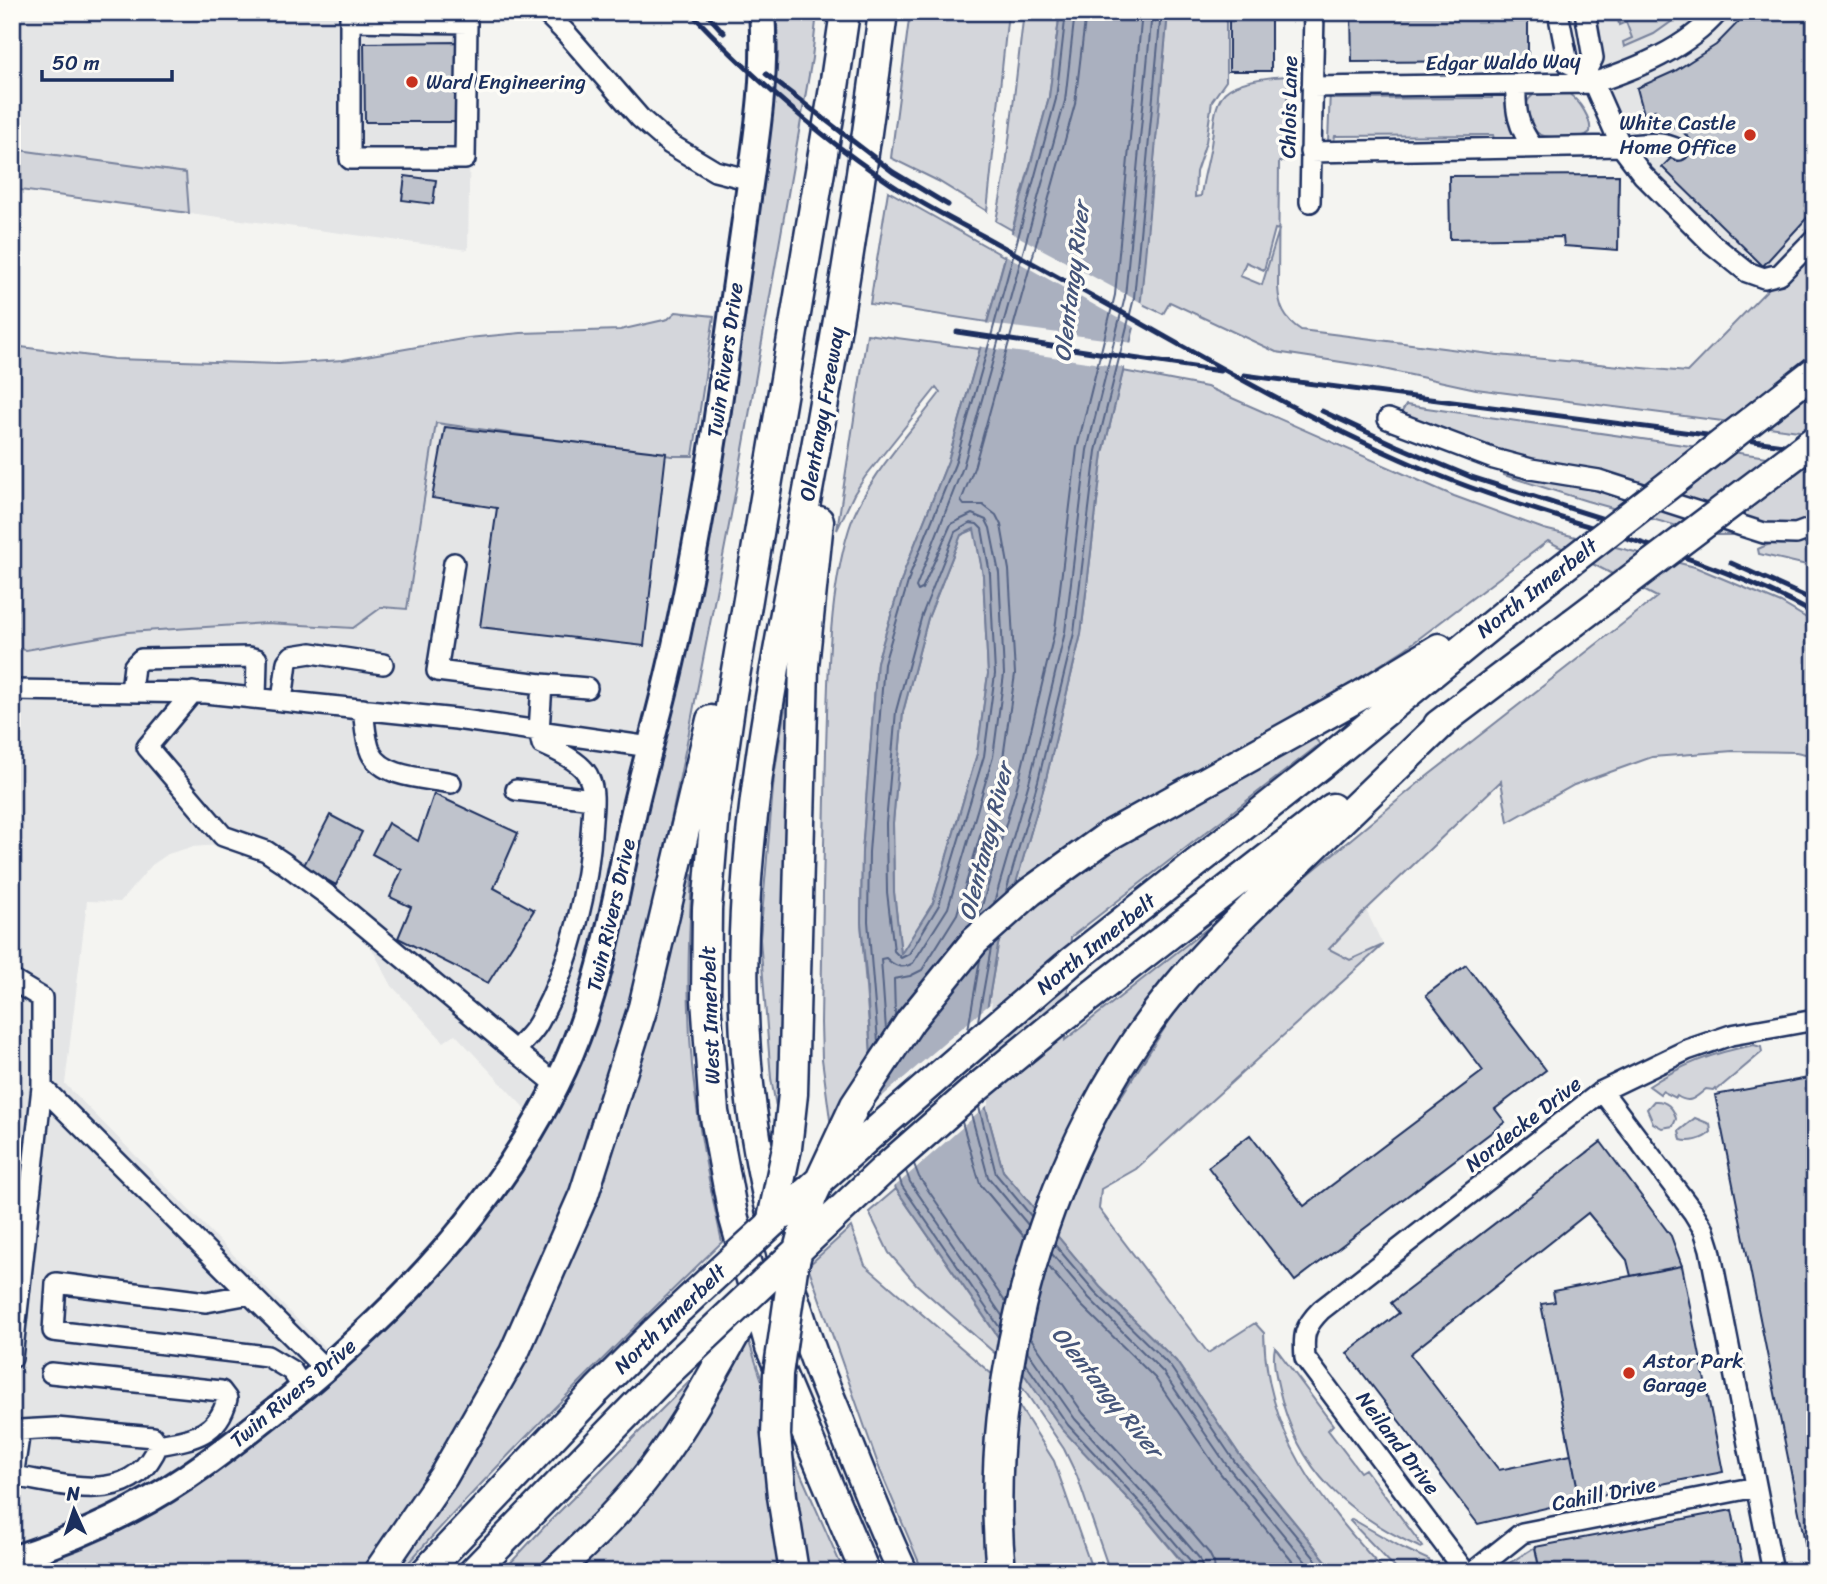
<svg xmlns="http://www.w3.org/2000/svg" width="1827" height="1584" viewBox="0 0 1827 1584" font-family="Sriracha,sans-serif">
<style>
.built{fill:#e4e5e6}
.green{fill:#d4d6db;stroke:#78829c;stroke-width:2;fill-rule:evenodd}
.water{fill:#aab0bf;stroke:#717c98;stroke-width:2;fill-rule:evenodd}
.pier{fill:#f4f4f1}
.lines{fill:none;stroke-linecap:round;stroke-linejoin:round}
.shore{stroke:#546385;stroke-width:2}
.building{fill:#bfc3cc;stroke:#1b2f5e;stroke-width:2}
.minor-casing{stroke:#1b2f5e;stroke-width:24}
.major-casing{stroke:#1b2f5e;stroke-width:30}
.highway-casing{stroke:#1b2f5e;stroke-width:33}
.minor{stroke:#fdfcf7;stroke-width:19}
.major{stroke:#fdfcf7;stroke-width:24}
.highway{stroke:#fdfcf7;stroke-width:28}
.rail{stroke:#1b2f5e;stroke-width:5}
.highway-bridge-casing{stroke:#1b2f5e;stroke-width:33;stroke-linecap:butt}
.highway-bridge{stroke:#fdfcf7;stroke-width:28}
.poi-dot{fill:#c8321e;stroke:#fdfcf7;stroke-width:2.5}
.labels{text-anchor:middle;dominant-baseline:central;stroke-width:7;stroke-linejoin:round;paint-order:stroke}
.street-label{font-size:21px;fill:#1b2f5e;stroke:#fdfcf7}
.poi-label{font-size:21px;fill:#1b2f5e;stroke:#fdfcf7;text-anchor:start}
.water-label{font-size:23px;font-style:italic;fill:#46567b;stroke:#fdfcf7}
</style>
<rect width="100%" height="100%" fill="#f4f4f1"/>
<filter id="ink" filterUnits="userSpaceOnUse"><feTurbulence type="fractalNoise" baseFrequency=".0143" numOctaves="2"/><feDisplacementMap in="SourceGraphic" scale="14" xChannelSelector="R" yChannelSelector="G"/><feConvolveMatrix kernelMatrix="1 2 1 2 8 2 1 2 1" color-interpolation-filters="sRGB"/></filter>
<g filter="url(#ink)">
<path class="built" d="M12 12H472L468 250 189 213 186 173 12 149Z
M1585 12H1815V241L1766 291 1711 243 1643 175 1595 87Z
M436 423 672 456H693L721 460 544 1129 455 1034 444 1042 392 986 372 949 290 875 249 852 220 845 191 847 168 854 152 865 120 902 87 901 65 1084 343 1366 227 1464 184 1493 128 1525 69 1552 12 1572V648L26 650 128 632 267 623 353 627 382 607 407 609Z
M1366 910 1383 945 1350 960 1329 949Z"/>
<path class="green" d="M777 12H817L812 58 736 489 690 727 663 860 623 1032 587 1149 545 1251 497 1356 423 1481 365 1572H12L69 1552 128 1525 184 1493 227 1464 298 1405 562 1096 729 411 772 117 778 58Z
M910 12H1008L987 211 938 181 891 158Z
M1024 12H1060L1049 97 1012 230 996 221 1005 174Z
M1168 12H1226V81L1212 101 1206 142 1196 172 1195 197 1201 196C1203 176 1210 157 1212 138 1214 124 1214 108 1222 96 1233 80 1270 77 1288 76L1285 161 1279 162 1278 287C1279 307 1284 319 1301 330L1498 355 1687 372 1815 241V433L1476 389 1374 367 1276 352 1170 302 1163 314 1140 303ZM1275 229 1279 230 1262 285 1240 276 1246 262 1264 270Z
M1617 12H1685L1654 34 1624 47 1623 42 1632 38 1626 22 1619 25Z
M1330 91 1333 92 1335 99 1492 98 1493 91 1506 93 1517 139H1494L1493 135 1335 136 1334 141 1328 142Z
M1569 94C1580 101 1592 120 1590 132 1584 138 1577 137 1569 137 1548 138 1532 139 1527 114 1525 105 1526 101 1533 95Z
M12 149 186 173 189 213 12 189Z
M888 191 1005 257 987 322 870 304Z
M676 312 714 316 693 456H672L436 423 407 609 382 607 353 628 267 623 128 632 26 650 12 648V342L21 347 114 359 279 364 343 360 468 338 521 333 620 330 668 319Z
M867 334 980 349 948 461 905 569 877 662 862 852 861 922 871 1052 831 1127 822 1059 821 1023C822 932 824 842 826 751 828 681 828 597 849 529 864 481 910 433 940 393L936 388 865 477 854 494 837 530Z
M1123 371 1207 387 1454 496 1544 529 1695 567 1781 603 1815 623V756L1796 752 1733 751 1652 757 1574 785 1508 822 1501 781 1366 910 1329 949 1350 960 1383 945 1136 1169 1101 1189 1099 1209 1208 1353 1255 1323 1264 1333C1266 1435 1319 1499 1385 1572H1335L1241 1457 1176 1361 1100 1287 1003 1171 986 1109 982 1039 998 945 1045 783 1081 634 1103 453ZM1548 541 1657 597 1421 781 1304 878 1230 945 1185 996 1108 1117 1093 1146 1076 1123 1222 923 1218 920 1065 1040 1071 937 1320 744 1312 735 1139 832 1087 834 1185 776 1309 710 1405 649Z
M1406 405 1815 464V522L1774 529 1532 463 1400 415Z
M1506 468 1605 486 1751 535H1710L1587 501 1504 475Z
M975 529 983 575 988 674 977 754 933 903 901 955 894 892 893 823 903 712 928 618 961 535Z
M1815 532V567L1759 554 1758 549C1776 540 1796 539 1815 532Z
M786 701H793L780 1129 771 1078 760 939 774 777Z
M685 874 692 875C690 919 687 964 689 1009 690 1087 705 1165 722 1242 611 1349 502 1458 400 1572H389L501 1395Z
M1754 1045 1761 1047 1762 1052 1717 1090 1715 1088 1713 1090 1706 1089C1696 1097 1690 1105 1677 1096L1676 1098 1662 1091 1660 1094 1649 1086C1682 1064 1715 1052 1754 1045Z
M1654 1101C1666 1100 1674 1108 1676 1119L1673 1126 1662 1128 1653 1123 1647 1109Z
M1695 1118 1710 1124 1711 1132C1704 1139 1690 1143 1681 1140L1679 1131Z
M896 1189 1000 1340 998 1356 916 1284 889 1253 869 1212Z
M851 1227 865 1265 994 1376 990 1572H923L880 1470 808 1266Z
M748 1339 764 1387 782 1572H572C604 1542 638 1511 665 1476 698 1434 722 1385 748 1339Z
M1275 1347 1333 1425 1328 1430 1360 1472 1365 1469 1423 1547 1421 1548C1347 1514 1298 1472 1279 1389 1276 1376 1272 1360 1275 1347Z
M712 1359 669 1431 592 1522 539 1572H502L546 1525Z
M1022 1371 1063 1429 1143 1515 1190 1572H1110L1077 1476 1064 1449 1018 1381Z
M1016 1401 1054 1461 1093 1572H1010L1007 1553Z
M791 1452 844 1572H804Z
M1352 1519 1403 1548 1429 1560 1431 1565 1429 1572H1399L1350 1521Z
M1535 1547 1540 1572H1509L1508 1564Z"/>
<path class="water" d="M1060 12H1168L1141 299 1103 453 1081 634 1045 783 998 945 982 1039 986 1109 1003 1171 1100 1287 1176 1361 1241 1457 1335 1572H1191L1143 1515 1062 1429 896 1189 875 1130 867 984 861 922 862 852 877 662 905 569 948 461 980 349 1049 97ZM974 529 983 575 988 674 977 754 933 903 901 954 894 892 893 823 903 712 928 618 961 535Z"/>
<path class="pier" d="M1008 231 1144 304 1137 329 1002 253Z
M983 323 1134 343 1128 368 977 346Z
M992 1002 986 1039 989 1104 892 1189 871 1131 870 1107Z"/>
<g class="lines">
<path class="shore" d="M970 523 977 524 982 529 990 574 995 674 984 756 939 905 909 954 901 958 894 951 887 892 886 823 896 711 922 615 955 532Z
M1006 892 1038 781 1074 633 1096 451 1134 298 1161 12
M994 903 1030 779 1065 632 1087 450 1125 297 1152 12
M979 916 1020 776 1055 630 1077 448 1115 295 1142 12
M895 1015 894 979 910 976 922 970 957 914 1003 758 1015 674 1009 570 1001 525 996 515 983 505H964L961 501 974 468 1075 104 1086 12
M978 1021 991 948
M886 1030 881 959 886 958C894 966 902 970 913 963L948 908 993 757 1004 674 999 573 990 528 986 520 972 514 951 524 922 589 918 591 916 587 963 467 995 353 1065 101 1075 12
M968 1030 980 960
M878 1042 868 921 869 852 884 664 911 572 955 464 987 351 1056 99 1066 12
M979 1107 996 1174 1032 1217
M971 1114 988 1177 1029 1226
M962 1122 980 1184 1025 1238
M914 1164 919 1177 1006 1303
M906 1171 910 1182 1003 1317
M899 1177 902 1186 1000 1328
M1055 1245 1095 1292 1170 1366 1235 1462 1326 1572
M1052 1254 1089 1298 1163 1372 1228 1467 1314 1572
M1048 1266 1081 1305 1155 1378 1220 1473 1301 1572
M1030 1337 1083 1413 1162 1498 1209 1553 1214 1563 1215 1572
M1028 1352 1075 1419 1154 1505 1200 1559 1204 1572
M1026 1364 1068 1425 1148 1511 1194 1565 1195 1572"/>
</g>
<path class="building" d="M1229 12H1271V71H1229Z
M1351 12H1528V61L1352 62Z
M1748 12H1815V209L1763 266 1662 167 1690 139 1677 126 1664 130 1655 110 1644 114 1637 88 1675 71 1716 45Z
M460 42V122H365L364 43Z
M1619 175 1618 250 1564 246 1563 237 1450 239 1449 176Z
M405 176 436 180 433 204 402 200Z
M445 427 666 453 644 646 480 627 497 508 432 498Z
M434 794 518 833 494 888 534 910 488 983 398 938 411 907 390 897 402 870 372 854 388 823 418 841Z
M330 815 362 832 336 885 303 867Z
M1466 965 1546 1070 1495 1109 1505 1122 1295 1281 1208 1167 1250 1135 1304 1206 1483 1071 1426 995Z
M1814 1077 1815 1572H1811L1715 1095Z
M1601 1142 1671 1236 1682 1266 1631 1276 1627 1260 1588 1213 1410 1354 1499 1470 1571 1455 1580 1500 1478 1524 1347 1353 1399 1313 1391 1303Z
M1682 1266 1723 1472 1580 1500 1541 1304 1555 1302 1553 1291Z
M1732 1510 1744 1572H1540L1535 1547Z"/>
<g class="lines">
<defs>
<path id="minor" d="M545 12 566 33 640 118 670 144 715 171 751 180
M1558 12 1568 63 1586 71 1595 87 1621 146 1643 175 1711 243 1747 272 1764 278 1780 274 1815 238
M1585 12 1593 58 1586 71
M350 21 467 23 465 159H350V12
M1516 85C1515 111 1518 127 1533 147
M1312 87 1593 83C1638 68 1686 49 1718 12
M1310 152 1621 146C1641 144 1661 140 1679 150
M1310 202 1314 12
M1388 419 1494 459 1531 469 1599 480 1764 533 1796 534 1815 527
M454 563 437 671 542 684
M12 690 205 693 456 719 650 747
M131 691 134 666 141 659 248 657 257 659 256 698
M193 692 147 747 223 836 266 851 284 863 330 897 515 1051
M282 701 287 662 292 656 311 653 383 664
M363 709C365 723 365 740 371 753 383 778 427 778 451 783
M516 790 593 799
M12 980 42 998V1087L325 1369
M556 1084 515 1051C523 1042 533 1033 539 1022 572 961 589 889 592 820 593 806 595 791 589 778 584 763 556 750 542 744L539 731 542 684 587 688
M1602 1091 1693 1212 1704 1230 1710 1249 1773 1572
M250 1294 206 1302 56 1283 53 1331 267 1356 292 1371 303 1388
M12 1358 42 1087
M51 1373 221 1391 227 1399C218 1436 191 1439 158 1445
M12 1484 20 1430 56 1428 153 1437 158 1445C132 1508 65 1484 13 1476
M1465 1572 1305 1358C1303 1335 1304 1327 1321 1310L1602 1091 1687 1050 1731 1035 1815 1020
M1473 1572 1522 1533 1756 1487"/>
<path id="major" d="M12 1559C53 1546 93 1530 131 1510 186 1482 234 1443 282 1405 396 1312 502 1203 564 1069 603 984 616 892 636 802 648 752 663 701 674 650 691 575 704 500 716 424 727 351 737 278 747 205 756 141 767 77 762 12"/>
<path id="highway" d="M845 12 833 94 732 694 715 811 707 909 706 999 714 1112 733 1215 770 1347 865 1572
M883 12C863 174 837 335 807 496 773 679 732 864 746 1052 753 1147 775 1244 806 1334 816 1365 829 1394 841 1424 861 1474 880 1523 903 1572
M1438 725 1573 623
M1108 836 1358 697 1439 648
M1071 962 1323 763 1529 594
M1066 1015 1332 808
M787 1148 793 1094 804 666 819 521
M776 1435 782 1496 794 1572
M378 1572 443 1477 514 1353 584 1194 643 1007 711 720
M425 1572 597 1390 656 1331
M473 1572 664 1376
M555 1572C576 1552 598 1532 617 1511 668 1457 704 1391 739 1327
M1001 1572C981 1373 1046 1146 1173 991 1210 946 1253 906 1294 866 1347 815 1399 765 1451 715"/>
</defs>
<use href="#minor" class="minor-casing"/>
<use href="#major" class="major-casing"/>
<use href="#highway" class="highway-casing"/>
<use href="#minor" class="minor"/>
<use href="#major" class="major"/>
<use href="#highway" class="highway"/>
<path class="rail" d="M690 12C751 76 817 135 891 184 921 204 955 221 987 238 1032 263 1077 288 1123 313 1224 370 1326 429 1433 473 1560 525 1693 547 1815 614
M705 12 724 33
M766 74 893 172 948 205
M957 332 1220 371
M1244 375 1815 449
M1322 411 1397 446 1471 477 1629 527
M1731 563 1815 601"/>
<defs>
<path id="highway-bridge" d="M1529 594 1815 371
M1573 623 1815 440
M771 1224 787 1148
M656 1331C790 1203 930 1083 1071 962
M664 1376 881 1172 972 1092 1066 1015
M776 1435 778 1374 793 1269 812 1197 855 1105 911 1020 975 941 1030 892 1108 836"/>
</defs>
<use href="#highway-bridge" class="highway-bridge-casing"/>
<use href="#highway-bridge" class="highway-bridge"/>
</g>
</g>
<g class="poi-dot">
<circle cx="412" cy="82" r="7"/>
<circle cx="1750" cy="135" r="7"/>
<circle cx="1629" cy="1373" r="7"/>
</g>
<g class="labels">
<g class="street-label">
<text transform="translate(1503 62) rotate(-1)">Edgar Waldo Way</text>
<text transform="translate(1289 107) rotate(-89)">Chlois Lane</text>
<text transform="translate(725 360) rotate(-82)">Twin Rivers Drive</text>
<text transform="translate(822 414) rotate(-80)">Olentangy Freeway</text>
<text transform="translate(1537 588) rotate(-38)">North Innerbelt</text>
<text transform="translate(611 915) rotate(-77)">Twin Rivers Drive</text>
<text transform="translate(1096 944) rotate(-39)">North Innerbelt</text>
<text transform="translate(710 1015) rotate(-92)">West Innerbelt</text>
<text transform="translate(1523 1124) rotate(-38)">Nordecke Drive</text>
<text transform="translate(670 1319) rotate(-44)">North Innerbelt</text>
<text transform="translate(293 1393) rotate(-40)">Twin Rivers Drive</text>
<text transform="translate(1398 1443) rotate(53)">Neiland Drive</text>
<text transform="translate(1604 1494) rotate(-11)">Cahill Drive</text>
</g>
<g class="poi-label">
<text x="426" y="82">Ward Engineering</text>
<text x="1736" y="123" text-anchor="end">White Castle<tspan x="1736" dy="24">Home Office</tspan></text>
<text x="1643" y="1361">Astor Park<tspan x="1643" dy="24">Garage</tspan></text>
</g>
<g class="water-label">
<text transform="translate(1072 282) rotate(-83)">Olentangy River</text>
<text transform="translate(986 842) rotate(-76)">Olentangy River</text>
<text transform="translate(1107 1392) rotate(51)">Olentangy River</text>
</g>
</g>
<rect width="1827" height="1584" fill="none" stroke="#fdfcf7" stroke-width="42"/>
<rect x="21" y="21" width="1785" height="1542" fill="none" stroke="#1b2f5e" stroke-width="2.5" filter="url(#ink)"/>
<g transform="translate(74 1510) rotate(357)" stroke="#fdfcf7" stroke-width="5" paint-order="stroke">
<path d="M0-5L12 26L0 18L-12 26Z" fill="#1b2f5e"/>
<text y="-10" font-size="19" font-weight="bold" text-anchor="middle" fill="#1b2f5e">N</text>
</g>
<path d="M42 70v10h130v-10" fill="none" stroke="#1b2f5e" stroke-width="3.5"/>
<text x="52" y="70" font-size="21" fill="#1b2f5e" stroke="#fdfcf7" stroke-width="5" paint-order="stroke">50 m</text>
</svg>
